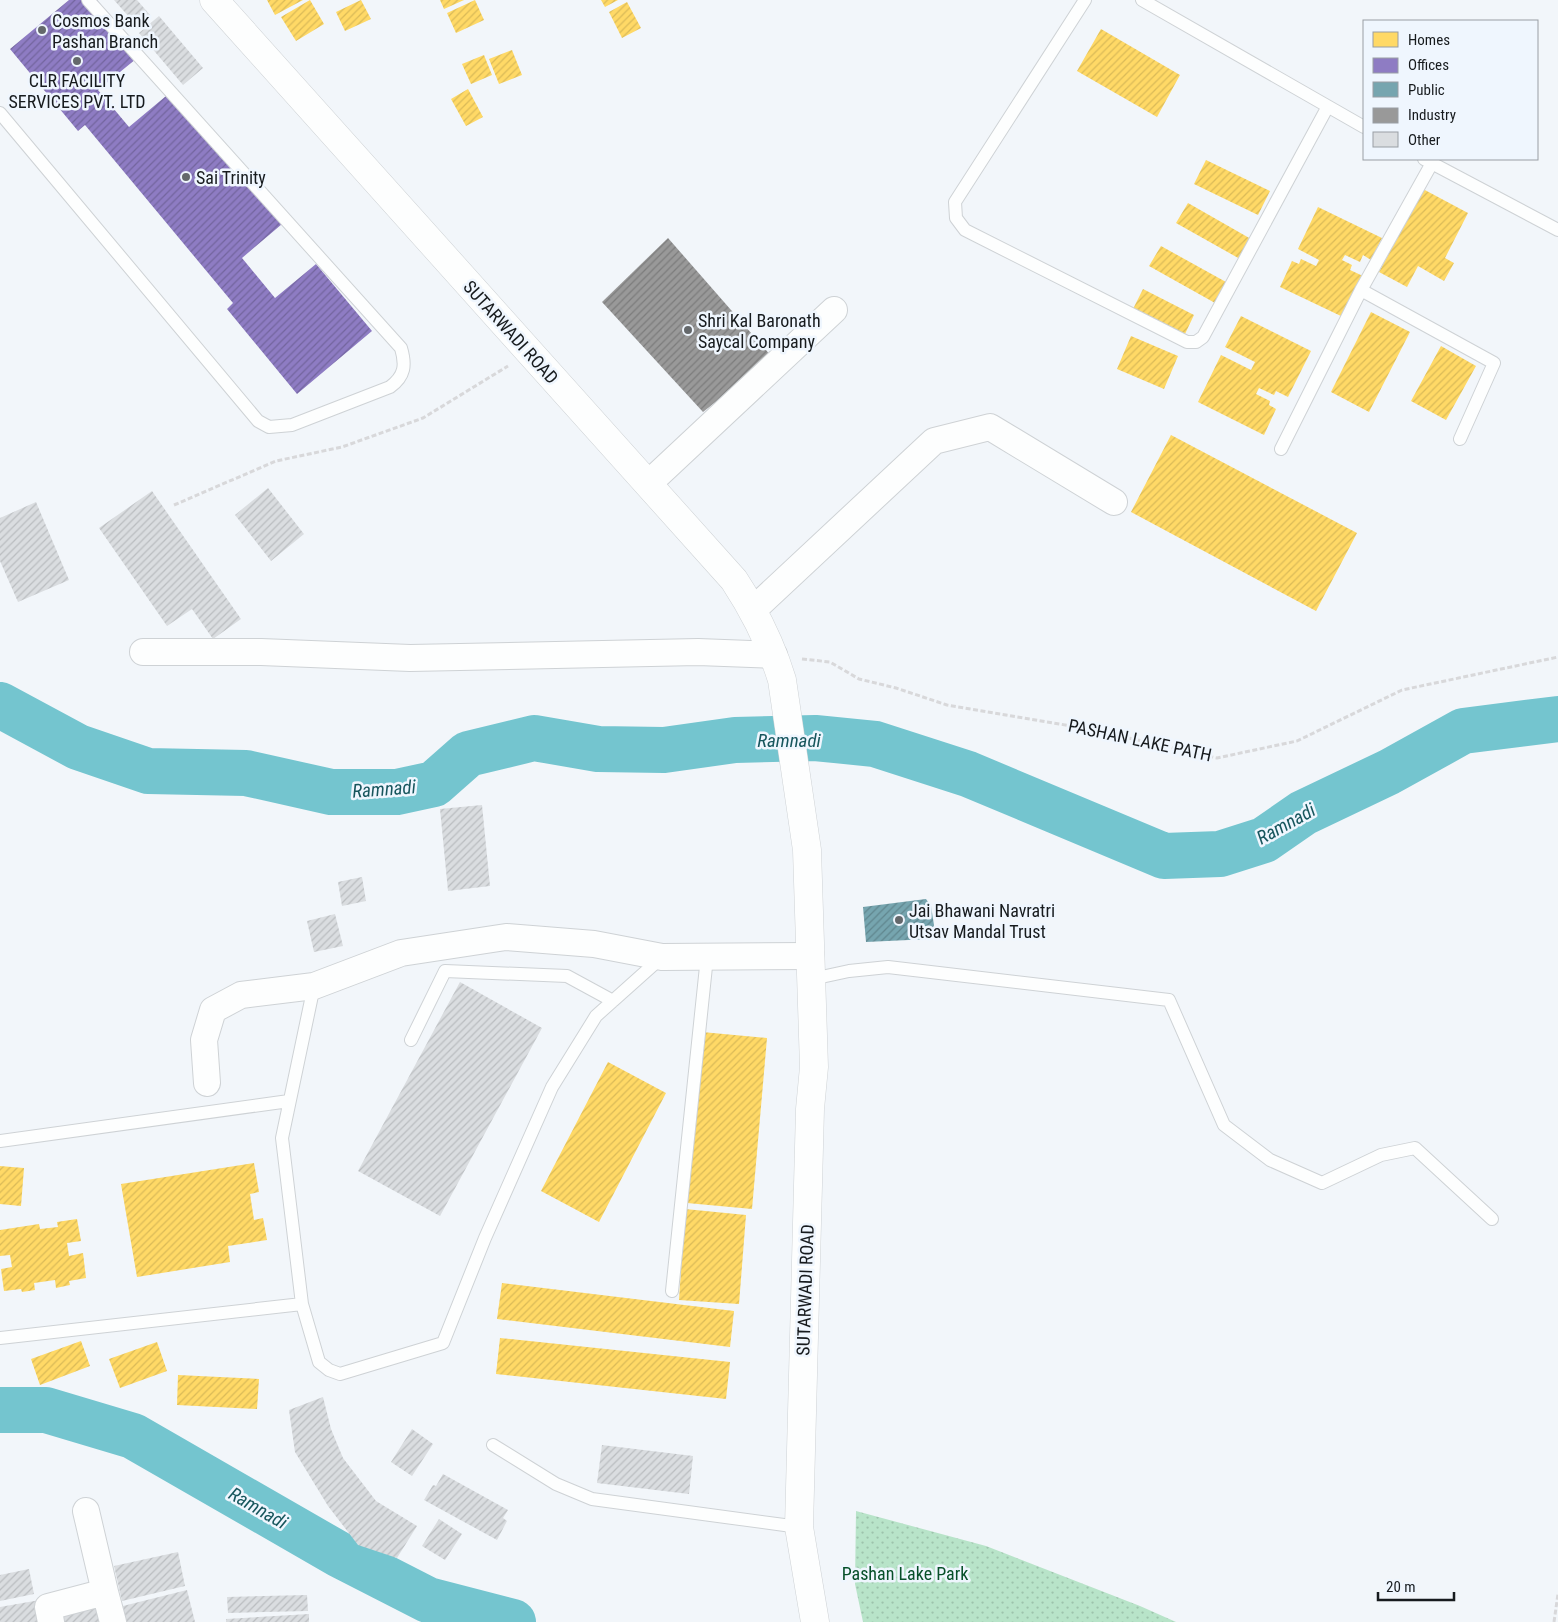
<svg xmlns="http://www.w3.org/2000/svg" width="1558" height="1622" viewBox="0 0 1558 1622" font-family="'Roboto Condensed',sans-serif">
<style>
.park{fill:url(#park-dots)}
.homes{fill:url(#homes-hatch)}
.offices{fill:url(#offices-hatch)}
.public{fill:url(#public-hatch)}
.industry{fill:url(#industry-hatch)}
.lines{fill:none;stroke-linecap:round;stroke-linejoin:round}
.river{stroke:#74c5cf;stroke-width:46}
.building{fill:url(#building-hatch)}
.service-casing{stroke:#ced2d5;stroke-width:14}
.minor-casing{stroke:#ced2d5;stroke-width:28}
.tertiary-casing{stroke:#ced2d5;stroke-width:29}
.path{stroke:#d8d8da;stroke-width:3;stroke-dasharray:5 2.5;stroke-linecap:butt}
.service{stroke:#fdfefe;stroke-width:12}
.minor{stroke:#fdfefe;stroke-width:26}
.tertiary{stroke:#fdfefe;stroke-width:28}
.poi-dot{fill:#64686b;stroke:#eff6fe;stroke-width:2}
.labels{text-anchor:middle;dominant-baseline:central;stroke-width:5;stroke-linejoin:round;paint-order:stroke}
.poi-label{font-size:18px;fill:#171b1e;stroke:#eff6fe;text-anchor:start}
.street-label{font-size:18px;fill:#171b1e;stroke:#eff6fe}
.park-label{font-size:18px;fill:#075029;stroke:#eff6fe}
.water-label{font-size:19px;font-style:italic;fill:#17565d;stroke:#eff6fe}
</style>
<defs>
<pattern id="park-dots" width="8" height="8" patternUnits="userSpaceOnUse" patternTransform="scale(1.25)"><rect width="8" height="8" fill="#b8e4c9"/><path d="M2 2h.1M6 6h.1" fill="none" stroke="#9dc3ac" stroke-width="1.8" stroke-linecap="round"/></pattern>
<pattern id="homes-hatch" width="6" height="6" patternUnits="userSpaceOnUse" patternTransform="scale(1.25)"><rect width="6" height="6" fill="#ffd966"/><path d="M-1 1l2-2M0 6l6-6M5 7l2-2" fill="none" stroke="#daba58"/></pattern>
<pattern id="offices-hatch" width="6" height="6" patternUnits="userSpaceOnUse" patternTransform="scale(1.25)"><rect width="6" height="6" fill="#8e7cc3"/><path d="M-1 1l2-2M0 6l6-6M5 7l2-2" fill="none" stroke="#73659e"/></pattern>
<pattern id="public-hatch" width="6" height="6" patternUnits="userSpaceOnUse" patternTransform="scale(1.25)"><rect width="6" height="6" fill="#76a5af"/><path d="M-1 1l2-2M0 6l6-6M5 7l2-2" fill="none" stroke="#60868e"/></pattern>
<pattern id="industry-hatch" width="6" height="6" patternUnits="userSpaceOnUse" patternTransform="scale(1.25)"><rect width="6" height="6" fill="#999"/><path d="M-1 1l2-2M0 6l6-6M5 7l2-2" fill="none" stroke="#7c7c7c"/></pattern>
<pattern id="building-hatch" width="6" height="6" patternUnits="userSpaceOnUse" patternTransform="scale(1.25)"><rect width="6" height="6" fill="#dadde0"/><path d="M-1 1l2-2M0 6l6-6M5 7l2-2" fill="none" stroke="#babdc0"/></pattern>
</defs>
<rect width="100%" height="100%" fill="#f2f6fa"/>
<path class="park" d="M856 1511 986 1546 1140 1606 1176 1622H863L855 1584Z"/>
<path class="homes" d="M267 0H303L275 15Z
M310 0 324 24 296 41 281 17Z
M361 0 371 19 345 31 336 12Z
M440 0H464L444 9Z
M475 0 484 20 456 33 447 13Z
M601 0H618L605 7Z
M627 2 641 28 622 38 609 12Z
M1101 29 1180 75 1157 117 1077 71Z
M512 50 522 75 499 84 489 59Z
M484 55 492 75 471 84 462 64Z
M468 89 483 117 466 126 451 99Z
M1206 160 1270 191 1258 215 1194 184Z
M1423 189 1468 213 1445 258 1454 263 1444 281 1418 266 1407 287 1379 272Z
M1188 203 1251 239 1240 259 1176 223Z
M1318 207 1382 238 1371 260 1363 255 1360 262 1345 255 1342 260 1352 265 1350 270 1363 276 1343 317 1280 287 1292 261 1299 264 1301 259 1316 266 1319 260 1298 249Z
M1161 246 1226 282 1215 303 1149 266Z
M1143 289 1194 315 1185 334 1133 309Z
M1371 312 1410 332 1369 412 1331 392Z
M1241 316 1311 351 1288 397 1276 391 1274 395 1259 388 1256 394 1270 401 1269 405 1276 409 1264 435 1198 402 1221 355 1251 370 1255 362 1225 347Z
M1131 336 1178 356 1164 389 1117 369Z
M1441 346 1476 366 1446 420 1411 401Z
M1171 435 1357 533 1316 611 1131 512Z
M702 1032 767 1038 752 1209 687 1203Z
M608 1062 666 1093 599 1222 541 1191Z
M254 1163 259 1192 250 1194 254 1220 263 1218 267 1240 228 1246 230 1262 137 1277 121 1184Z
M0 1166 24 1168 21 1206 0 1204Z
M685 1209 746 1215 739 1304 679 1300Z
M77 1219 81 1241 67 1243 69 1256 83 1253 86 1278 69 1281 70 1285 56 1288 55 1280 34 1283 35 1290 22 1292 21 1289 4 1291 1 1269 12 1267 10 1255 0 1256V1230L39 1224 40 1229 58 1227 57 1222Z
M502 1283 734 1311 730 1347 497 1319Z
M500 1338 730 1362 726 1399 496 1374Z
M81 1341 90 1366 40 1385 31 1359Z
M157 1342 167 1371 120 1388 109 1359Z
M178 1375 259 1379 257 1409 177 1405Z"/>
<path class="offices" d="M69 0H97L142 54 98 90 129 127 172 91 282 224 242 258 275 298 316 264 372 331 297 394 227 309 233 303 85 125 78 131 10 49Z"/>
<path class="public" d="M926 899 931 906 934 925 930 939 866 942 863 907Z"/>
<path class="industry" d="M668 238 772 357 703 412 602 302Z"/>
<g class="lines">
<path class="river" d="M0 705 78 747 148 771 246 773 331 792H397L434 784 468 754 534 738 598 749 664 750 735 740 815 738 875 744 968 774 1164 856 1220 854 1264 840 1303 813 1389 772 1463 731 1558 719
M0 1410H46L133 1436 340 1555 428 1600 513 1622"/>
</g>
<path class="building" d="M114 0H137L151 16 138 27Z
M159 16 203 68 183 85 139 33Z
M268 488 304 534 271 561 235 515Z
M152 491 241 619 213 639 192 609 167 626 99 528Z
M36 502 69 580 18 602 0 561V518Z
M482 805 490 886 448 891 440 809Z
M362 877 366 901 342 906 338 882Z
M335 914 343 946 314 952 307 921Z
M460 982 542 1028 440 1216 358 1171Z
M323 1397 331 1429 343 1458 376 1501 417 1526 397 1558 358 1545 328 1506 295 1452 289 1410Z
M412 1429 433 1444 412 1476 391 1462Z
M602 1445 693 1456 689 1494 597 1483Z
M443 1474 508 1510 503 1518 507 1521 497 1540 424 1500 433 1485 436 1486Z
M439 1519 462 1534 445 1560 422 1546Z
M178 1552 185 1586 122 1601 114 1566Z
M29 1569 34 1594 0 1601V1575Z
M187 1590 195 1622H126L123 1606Z
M307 1595 308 1611 228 1613 227 1597Z
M40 1600 44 1622H0V1607Z
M101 1604 106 1622H56L54 1616Z
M309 1614V1622H226V1619Z"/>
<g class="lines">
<defs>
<path id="service" d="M1085 0 955 202 956 218 965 230 1187 342H1196L1203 337 1327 108
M1142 0 1364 127
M0 113 258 421 269 427 292 425 390 387C405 376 406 365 401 348L88 0
M1424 159 1558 230
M1361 290 1494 363 1460 439
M1281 449 1361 290 1432 163
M812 979 849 971 888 967 1169 1000 1224 1125 1270 1160 1322 1183 1381 1155 1415 1148 1492 1219
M314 986 282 1138 302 1304 319 1362 329 1370 340 1374 443 1343 485 1238 552 1087 596 1016 662 957
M411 1040 445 971 567 976 613 1001
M0 1141 289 1101
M672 1291 707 957
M0 1338 302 1304
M493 1445 556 1484 592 1499 799 1527"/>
<path id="minor" d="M648 484 834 310
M753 610 934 441 990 427 1114 502
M143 652H261L410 658 698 652 774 655
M207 1083 204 1040 213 1010 241 995 314 986 401 953 506 937 594 944 662 957 811 956
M86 1511 105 1592
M51 1622 48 1607 105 1592 113 1622"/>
<path id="tertiary" d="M214 0 734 580C755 612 771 644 782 680L807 850 814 1067 810 1109 799 1527 815 1622"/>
</defs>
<use href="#service" class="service-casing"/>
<use href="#minor" class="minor-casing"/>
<use href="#tertiary" class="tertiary-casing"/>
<path class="path" d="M174 505 276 461 342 447 423 418 508 366
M802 659 830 662 859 679 896 688 947 705 1089 729 1217 758 1297 741 1402 690 1558 657
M1554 1622 1558 1594"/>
<use href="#service" class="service"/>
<use href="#minor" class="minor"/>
<use href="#tertiary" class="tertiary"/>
</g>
<g class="poi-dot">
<circle cx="42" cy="30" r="5"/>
<circle cx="77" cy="61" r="5"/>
<circle cx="186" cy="177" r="5"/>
<circle cx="688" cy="330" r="5"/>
<circle cx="899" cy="920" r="5"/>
</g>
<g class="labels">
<g class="poi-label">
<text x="52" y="20">Cosmos Bank<tspan x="52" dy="21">Pashan Branch</tspan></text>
<text x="77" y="80" text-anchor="middle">CLR FACILITY<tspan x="77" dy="21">SERVICES PVT. LTD</tspan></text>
<text x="196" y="177">Sai Trinity</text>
<text x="698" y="320">Shri Kal Baronath<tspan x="698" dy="21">Saycal Company</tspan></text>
<text x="909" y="910">Jai Bhawani Navratri<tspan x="909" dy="21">Utsav Mandal Trust</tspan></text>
</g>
<g class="street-label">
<text transform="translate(511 332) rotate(48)">SUTARWADI ROAD</text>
<text transform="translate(1140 740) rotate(12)">PASHAN LAKE PATH</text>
<text transform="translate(805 1290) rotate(-88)">SUTARWADI ROAD</text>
</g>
<g class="park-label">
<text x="905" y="1573">Pashan Lake Park</text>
</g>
<g class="water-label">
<text x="789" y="740">Ramnadi</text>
<text transform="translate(384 789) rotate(-4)">Ramnadi</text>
<text transform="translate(1286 824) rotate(-29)">Ramnadi</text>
<text transform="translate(258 1508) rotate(30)">Ramnadi</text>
</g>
</g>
<rect x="1363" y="20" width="175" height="140" fill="#eff6fe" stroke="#999ea4"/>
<rect x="1373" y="32" width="25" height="15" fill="#ffd966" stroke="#999ea4"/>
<text x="1408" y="45" font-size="15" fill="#171b1e">Homes</text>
<rect x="1373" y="58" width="25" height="15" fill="#8e7cc3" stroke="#999ea4"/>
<text x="1408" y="70" font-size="15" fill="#171b1e">Offices</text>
<rect x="1373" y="82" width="25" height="15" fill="#76a5af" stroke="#999ea4"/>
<text x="1408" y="95" font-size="15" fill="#171b1e">Public</text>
<rect x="1373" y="108" width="25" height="15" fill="#999999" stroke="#999ea4"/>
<text x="1408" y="120" font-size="15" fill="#171b1e">Industry</text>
<rect x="1373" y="132" width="25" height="15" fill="#dadde0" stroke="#999ea4"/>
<text x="1408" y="145" font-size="15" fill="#171b1e">Other</text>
<path d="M1378 1592v8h76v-8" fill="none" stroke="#171b1e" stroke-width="2.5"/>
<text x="1386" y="1592" font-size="15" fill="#171b1e" stroke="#eff6fe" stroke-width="4" paint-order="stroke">20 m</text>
</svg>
